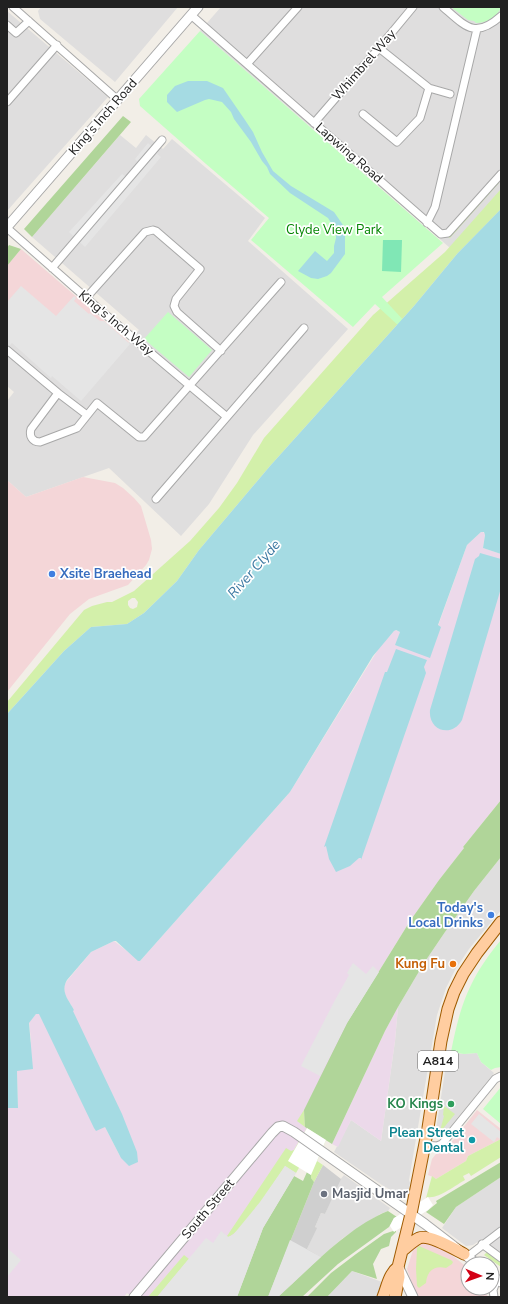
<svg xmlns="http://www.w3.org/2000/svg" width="508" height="1304" viewBox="0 0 508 1304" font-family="'Nunito Sans',sans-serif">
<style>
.residential{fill:#dfdede}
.commercial{fill:#f4d6d8}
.industrial{fill:#ecd9ea}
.religious{fill:#cfcfcf}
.grass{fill:#d3f0aa;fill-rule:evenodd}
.forest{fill:#b0d599}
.park{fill:#c4fec3}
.pitch{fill:#80e7b5}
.parking{fill:#e5e5e5}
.water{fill:#a5dbe3}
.pier{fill:#fff}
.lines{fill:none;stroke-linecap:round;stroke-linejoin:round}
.minor-casing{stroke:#a8a8a8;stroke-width:9}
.tertiary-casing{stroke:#a8a8a8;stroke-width:11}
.primary-casing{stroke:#9f5b00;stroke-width:13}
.minor{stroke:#fff;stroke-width:7}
.tertiary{stroke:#fff;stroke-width:9}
.primary{stroke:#ffcda0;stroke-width:11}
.shop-dot{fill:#3f7fe0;stroke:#fff;stroke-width:1.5}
.food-dot{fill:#e8710a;stroke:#fff;stroke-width:1.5}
.leisure-dot{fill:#2e9e5b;stroke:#fff;stroke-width:1.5}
.culture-dot{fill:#0f9aa8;stroke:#fff;stroke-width:1.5}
.worship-dot{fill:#6b7280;stroke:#fff;stroke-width:1.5}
.labels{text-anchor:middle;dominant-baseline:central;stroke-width:3.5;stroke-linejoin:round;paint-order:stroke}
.shield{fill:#fff;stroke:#646464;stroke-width:1}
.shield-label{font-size:12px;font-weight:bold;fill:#212121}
.street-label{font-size:13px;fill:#212121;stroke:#fff}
.park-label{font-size:13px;fill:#058603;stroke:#fff}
.shop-label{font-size:13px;font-weight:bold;fill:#366cbe;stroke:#fff;text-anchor:start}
.food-label{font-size:13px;font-weight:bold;fill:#c56008;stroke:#fff;text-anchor:end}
.leisure-label{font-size:13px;font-weight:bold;fill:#27864d;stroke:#fff;text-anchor:end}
.culture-label{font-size:13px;font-weight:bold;fill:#0d838f;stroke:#fff;text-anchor:end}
.worship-label{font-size:13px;font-weight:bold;fill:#5b616d;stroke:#fff;text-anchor:start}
.water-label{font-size:14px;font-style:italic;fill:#3c79a2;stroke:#fff}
</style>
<rect width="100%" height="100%" fill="#f2eee7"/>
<path class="residential" d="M41 7H178L115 82 40 19 38 11Z
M221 7H501V209L457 254 200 31Z
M7 11 108 97 7 211Z
M120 135 136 148 146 135 163 149 172 139 265 218 248 241 348 329 253 435 209 504 181 536 109 468 26 497 7 480V401L14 392 7 386V338L82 398 139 330 32 237Z
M501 857V910L469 949 455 970 446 988 437 1015 409 1180 410 1183 408 1194 405 1196H401L382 1185 334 1152 351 1120 381 1141 395 1041 398 1007 424 963 445 932 474 891Z
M448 1052 464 1054 477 1053 481 1062 494 1073 442 1137 438 1138 435 1136Z
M344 1175 390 1208 388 1211 380 1214 343 1238 321 1257 307 1249 316 1228 315 1227 321 1213 325 1214 339 1181Z
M501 1177V1254L482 1239 473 1245 466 1246 442 1228 456 1207Z
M352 1271 382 1282 377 1297H327Z"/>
<path class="commercial" d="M21 249 129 342 82 398 7 338V266Z
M83 477 115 483 123 488 134 498 141 506 151 540 152 549 149 560 146 565 128 585 89 599 70 614 7 692V480L26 497Z
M477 1110 501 1129V1139L468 1156 466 1161 436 1179 433 1177 428 1175 432 1159 436 1154 446 1149Z
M420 1242 432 1243 453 1256 468 1268V1288H487L486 1294 488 1297H419L414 1289 407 1269 414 1247Z"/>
<path class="industrial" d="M482 531 485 534 483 548 501 554V800L463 847 464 848 439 880 410 921 353 1013 305 1127 307 1128 285 1166 296 1173 263 1228 237 1297H132L127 1293 124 1297H7V1108H18L17 1071 31 1041 29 1022 36 1014H40L105 1127 121 1158 72 1010H74L65 995 64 987 66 982 91 952 114 941 140 961 290 792 379 648 395 630 400 632 396 645 441 627 438 626 467 545Z
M398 1007 395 1041 381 1141 351 1120 338 1147 332 1144 385 1031Z"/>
<path class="religious" d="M323 1165 341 1179 325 1214 321 1213 315 1227 317 1228 307 1249 321 1257 278 1297H268L314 1182Z"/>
<path class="grass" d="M498 182 499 183 450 238 448 237Z
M501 189V209L457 254 414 306 270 466 199 550 177 581 144 613 127 624 91 627 64 651 7 714V702L84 610 92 606 107 602H112L134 591 190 541 219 508 237 483 264 438 373 315 445 252ZM132 598H135L138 602 137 607 133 609 130 608 128 605V601Z
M444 1106 455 1114 441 1131V1127L444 1116 443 1115Z
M304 1110 305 1127 297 1121Z
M307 1128 326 1140 317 1161 323 1165 314 1182 311 1178V1175L300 1166 296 1173 285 1166C276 1180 242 1233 228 1237L227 1236 286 1148 291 1151 294 1150Z
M501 1139V1157L471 1176 469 1173 463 1176 465 1180C456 1185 438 1199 428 1197L426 1198 432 1176 436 1179 466 1161 468 1156Z
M419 1246 451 1260 453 1262 452 1264 446 1268C434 1265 427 1271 426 1283L419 1288 417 1286 416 1269 417 1248Z
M487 1252 501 1262V1267L484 1255Z
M184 1255 189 1259 157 1297H148Z"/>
<path class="forest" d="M123 116 131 122 32 237 24 229Z
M9 245 21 249 7 266V248Z
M501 800V857L474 891 445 932 424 963 398 1007 385 1031 332 1144 305 1127 304 1110 347 1023 410 921 439 880 464 848 463 847Z
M501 1162V1177L456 1207 444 1224 426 1212 437 1203 436 1201Z
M307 1172 311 1175V1178L314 1182 268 1297H237L263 1228 294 1176 303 1181Z
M388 1211 397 1217 394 1218 389 1227 338 1264 302 1297H278C310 1268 348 1227 388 1211Z
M396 1230V1232L391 1237 389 1246 381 1249 373 1264 377 1279 352 1271 327 1297H307L331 1273 356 1254 384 1234Z"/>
<path class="park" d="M451 7H501V8C496 17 487 23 476 23L474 21 468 20Z
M200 31 443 243 382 297 406 323 401 328 375 304 353 327 251 240 269 218 206 164 140 106 139 99Z
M168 312 212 350 189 377 144 339Z
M501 940V1067L495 1068 491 1070 481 1062 477 1053 464 1054 451 1052C460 1005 470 977 501 940Z
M501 1087V1124L483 1109Z"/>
<path class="pitch" d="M383 240H402L401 272 382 271Z"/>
<path class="parking" d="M148 143 158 152 157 154 161 157 85 247 69 232 122 174 126 177 139 163 135 159Z
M21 286 56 316 74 296 76 298 74 301 89 314 90 313 100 321H104L130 344 81 401 52 376 51 378 12 343 7 348V302Z
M353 963 366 974 373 966 379 972 347 1023 320 1076 301 1066 334 1002 349 975 347 973Z
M479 1114 501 1132V1137L500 1139 497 1137 494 1142 471 1124Z
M285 1166 296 1173 263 1228 237 1297H157L206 1238 213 1243 221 1231 228 1237 233 1235 260 1202Z
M290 1240 321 1257 278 1297H268Z
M7 1248 21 1260 7 1277Z"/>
<path class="water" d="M188 81H207L223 88 245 120 253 132 262 152 273 171 291 186 334 212 343 225 345 231V254L331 273 327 276 318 279 311 278 298 271 315 251 327 261 334 253V246L336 238V231L328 218 290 193 270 174 267 167 262 161 251 142 234 119 231 112 222 102 209 99 205 100 177 112 167 102V95L175 86Z
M501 209V554L483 548 485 535 484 532H481L467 545 438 625 441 627 430 658 395 645 400 632 396 630 394 631 373 656 290 792 140 961H138L116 941H114L91 952 67 980C60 992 69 1000 74 1010L73 1011 122 1114 137 1152 138 1162 129 1166 121 1158 105 1127 96 1131 94 1128 39 1014H36L29 1023 33 1069 17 1071 18 1108H7V714L64 651 91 627 127 624 144 613 177 581 199 550 270 466 414 306 457 254Z
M480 553 501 559V588L462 720C452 738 428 731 430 710L475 559 479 556Z
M396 649 427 660 424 667 426 673 361 860V858H359L350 866 336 872 329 859 326 846 324 847 385 672H387Z"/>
<path class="pier" d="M307 1128 326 1140 311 1175 288 1161Z
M428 1197 433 1205 428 1210 394 1232 390 1226 394 1218Z"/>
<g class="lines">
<defs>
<path id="minor" d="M13 7 118 100
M443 7C466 27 475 39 501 16
M191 15 441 234 448 233 501 174
M7 25 16 33 29 21
M247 64 298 7
M429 88 450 94
M7 102 57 45
M363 114 397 142 420 118 429 88 379 48
M314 123 379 48 413 7
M427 223 435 207 477 29
M7 228 100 310 227 417
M52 268 162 140
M86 298 145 232 153 230 156 231 200 269 176 299 174 306 177 312 221 351
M7 350 58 393
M87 415 58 393 31 429C29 436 32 442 40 442L77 428 97 403 139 437H144L281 282
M156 499 304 328
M424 1145 437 1146 442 1144 495 1079 501 1076
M482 1244 501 1258
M467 1257 501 1231
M494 1297 493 1290 497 1279"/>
<path id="tertiary" d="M7 227 198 7
M399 1268 413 1297
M492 1276 501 1282
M134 1297 272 1133 278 1127 283 1126 294 1132 425 1224 477 1264"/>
<path id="primary" d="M403 1250C408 1246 413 1241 419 1238 429 1234 454 1249 464 1254
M383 1297C387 1287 389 1274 398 1267
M395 1297 399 1277 398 1267 411 1214 428 1128 441 1041 448 1009 454 992 463 974 477 953 501 922"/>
</defs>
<use href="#minor" class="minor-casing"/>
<use href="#tertiary" class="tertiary-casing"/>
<use href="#primary" class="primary-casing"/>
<use href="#minor" class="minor"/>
<use href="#tertiary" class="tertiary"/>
<use href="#primary" class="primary"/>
</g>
<g class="shop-dot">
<circle cx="52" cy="574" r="4"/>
<circle cx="491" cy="915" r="4"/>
</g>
<circle class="food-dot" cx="453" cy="964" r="4"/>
<circle class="leisure-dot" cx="451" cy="1104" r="4"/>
<circle class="culture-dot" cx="472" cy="1140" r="4"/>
<circle class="worship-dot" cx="324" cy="1194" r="4"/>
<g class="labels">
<rect class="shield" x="418" y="1051" width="40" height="20" rx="3"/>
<g class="shield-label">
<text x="438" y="1061">A814</text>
</g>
<g class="street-label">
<text transform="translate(364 65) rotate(-49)">Whimbrel Way</text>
<text transform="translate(103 117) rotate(-49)">King's Inch Road</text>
<text transform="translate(349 153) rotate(41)">Lapwing Road</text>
<text transform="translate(116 323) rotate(40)">King's Inch Way</text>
<text transform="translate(208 1209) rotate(-50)">South Street</text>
</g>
<g class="park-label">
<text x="334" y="230">Clyde View Park</text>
</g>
<g class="shop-label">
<text x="60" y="574">Xsite Braehead</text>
<text x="483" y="908" text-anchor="end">Today's<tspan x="483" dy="15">Local Drinks</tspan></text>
</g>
<g class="food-label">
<text x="445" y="964">Kung Fu</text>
</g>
<g class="leisure-label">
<text x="443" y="1104">KO Kings</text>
</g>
<g class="culture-label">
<text x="464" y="1133">Plean Street<tspan x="464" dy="15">Dental</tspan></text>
</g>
<g class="worship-label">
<text x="332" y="1194">Masjid Umar</text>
</g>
<g class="water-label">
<text transform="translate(254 569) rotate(-49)">River Clyde</text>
</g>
</g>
<rect width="508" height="1304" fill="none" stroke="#212121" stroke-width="16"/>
<g transform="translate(480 1276) rotate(92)"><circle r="19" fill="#ffffff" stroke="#a6a6a6"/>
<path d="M0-3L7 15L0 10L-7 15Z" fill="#d30014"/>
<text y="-6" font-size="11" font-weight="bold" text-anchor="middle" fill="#212121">N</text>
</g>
</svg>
